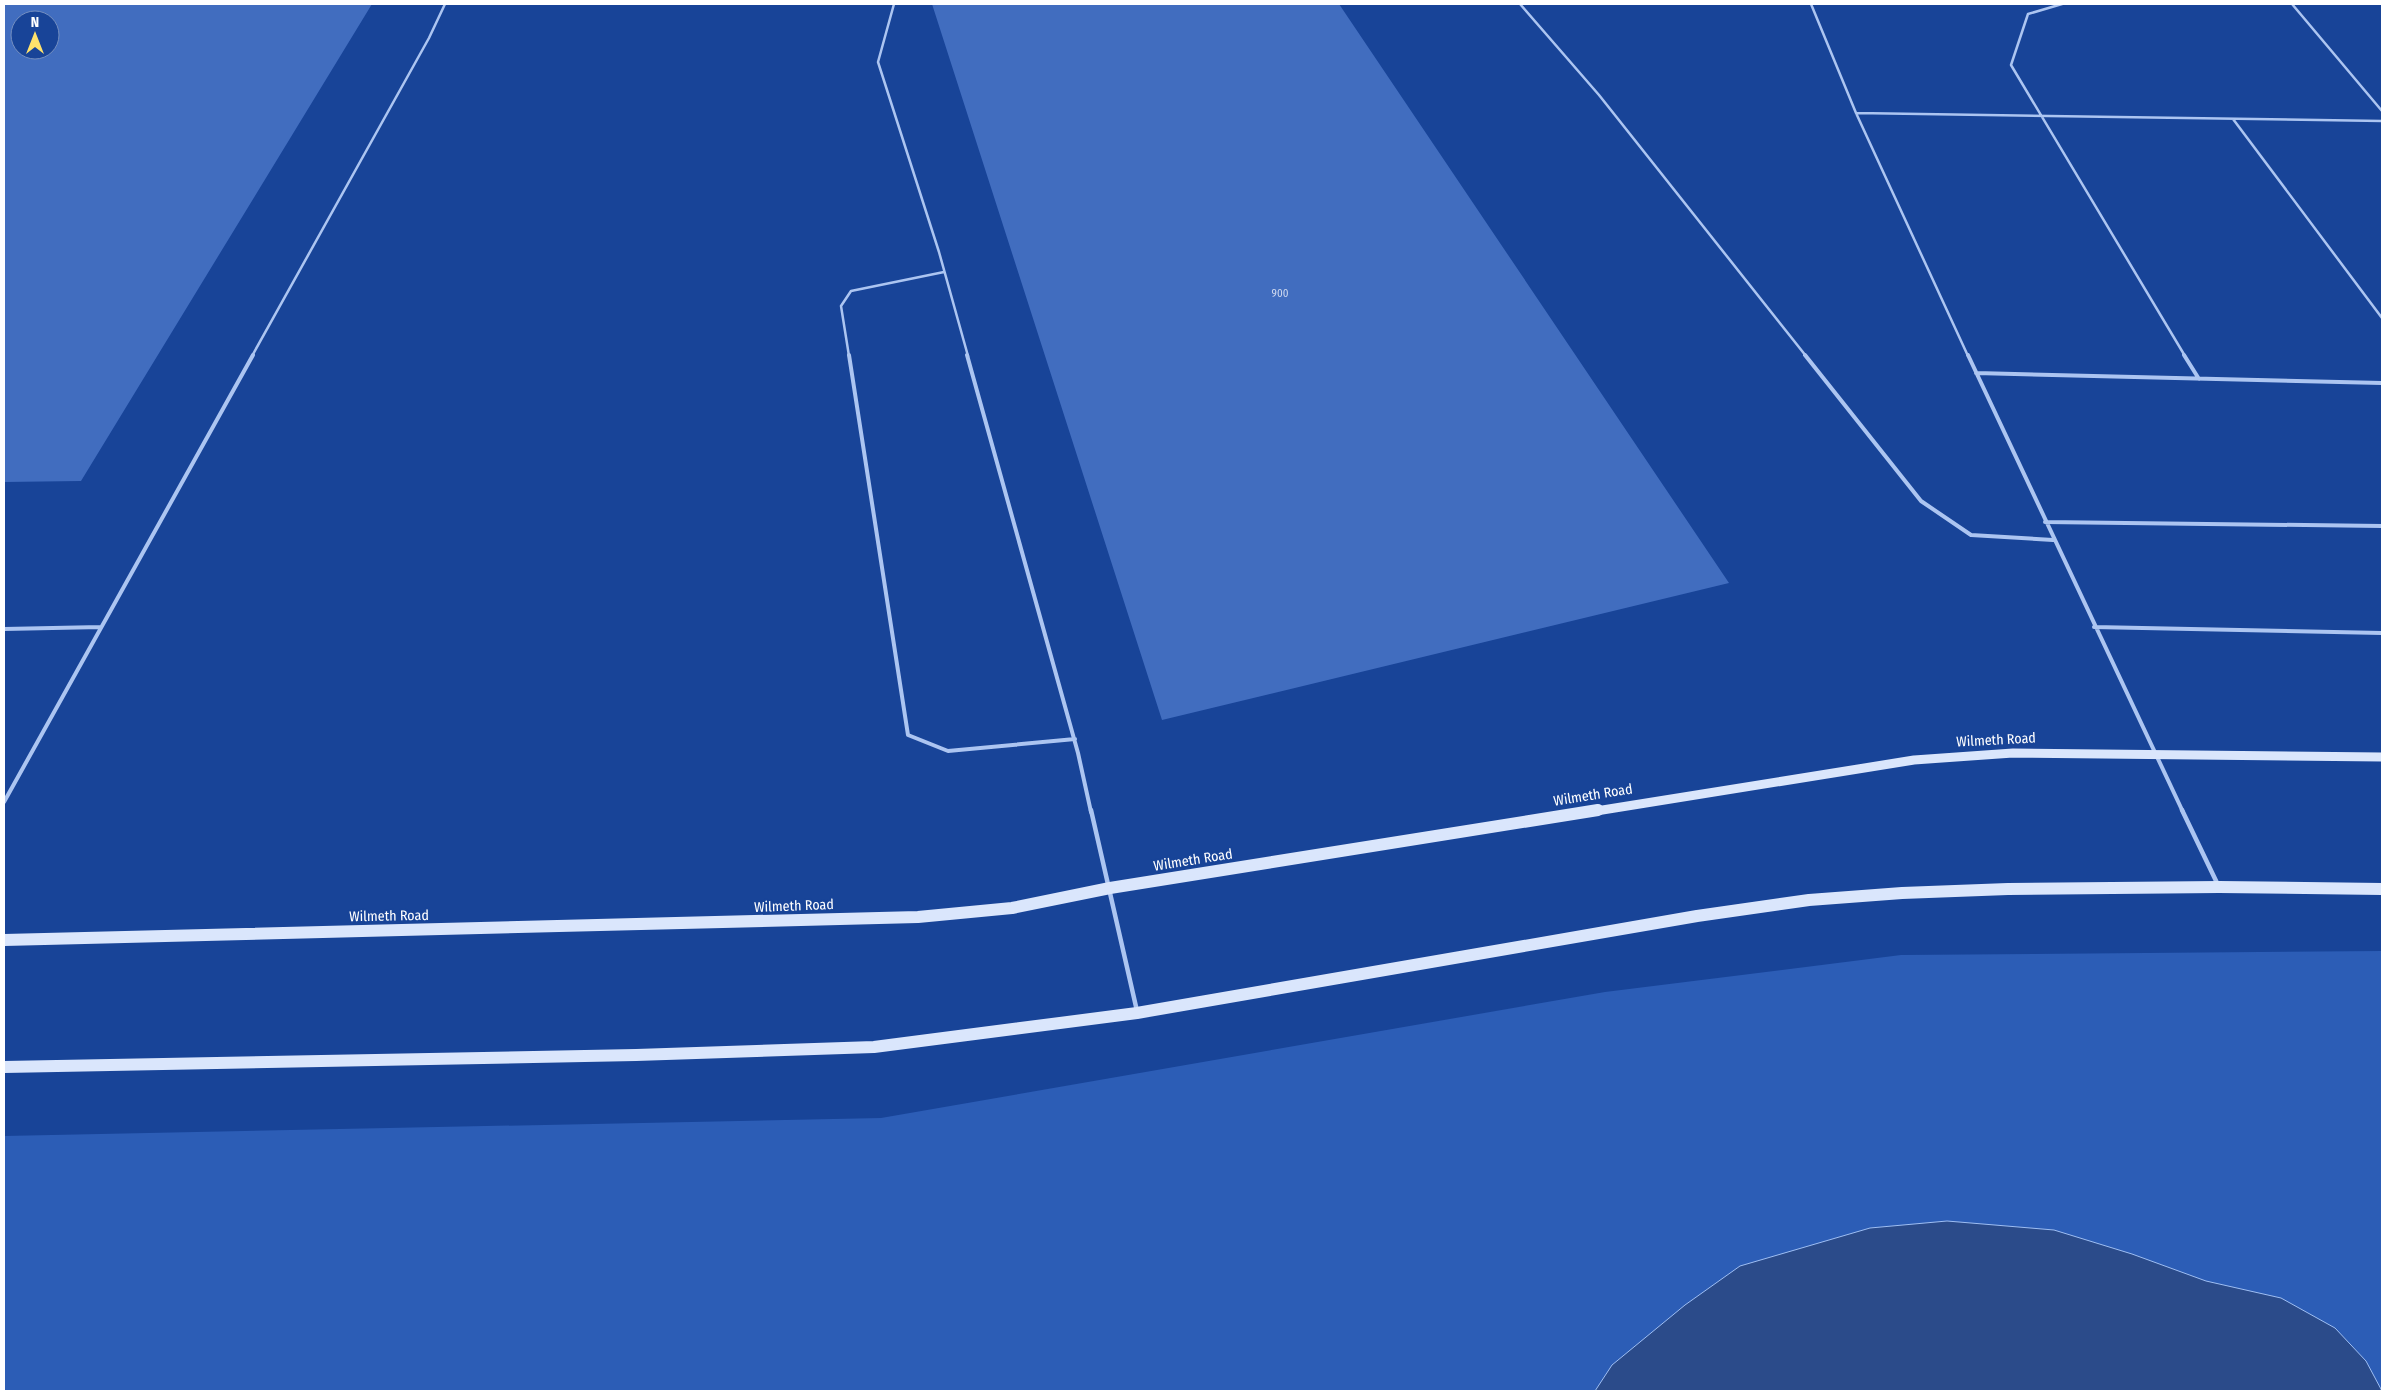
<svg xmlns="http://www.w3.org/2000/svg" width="2386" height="1395" viewBox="0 0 2386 1395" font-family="'Fira Sans Condensed',sans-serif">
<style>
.green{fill:#2c5db6}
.water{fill:#2b4b8a;stroke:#9ebef3}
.building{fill:#416dbf;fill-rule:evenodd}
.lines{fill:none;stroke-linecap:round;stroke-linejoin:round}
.lane-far2{stroke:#acc5f1;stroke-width:2.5}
.lane-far1{stroke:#acc5f1;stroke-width:4}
.lane{stroke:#acc5f1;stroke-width:4.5}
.secondary-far1{stroke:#dae6fc;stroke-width:9}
.secondary{stroke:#dae6fc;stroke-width:12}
.labels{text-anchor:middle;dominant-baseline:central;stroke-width:4;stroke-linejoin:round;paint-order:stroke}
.number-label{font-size:11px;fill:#d0daef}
.street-label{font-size:14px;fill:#fff;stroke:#184498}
</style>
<rect width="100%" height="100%" fill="#184498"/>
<path class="green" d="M2382 951V1391H4V1136L881 1118 1605 992 1901 955Z"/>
<path class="water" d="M1947 1221 2054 1230 2132 1254 2206 1281 2281 1298 2335 1328 2366 1361 2382 1391H1595L1612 1365 1685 1305 1740 1266 1870 1228Z"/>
<path class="building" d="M4 4H372L81 481 4 482ZM20 20H50V50H20Z
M932 4H1339L1729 583 1162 720Z"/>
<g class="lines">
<path class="lane-far2" d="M894 4 878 62 939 252 968 356
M1520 4 1599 95 1806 356
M1811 4 1856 113 1968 356
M2062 4 2028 14 2011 65 2185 356
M2292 4 2382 111
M1856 113 2382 121
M2233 119 2382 318
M252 356 429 38 445 4
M849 356 841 306 851 291 944 272"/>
<path class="lane-far1" d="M849 355 908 735 948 751 1075 739
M967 355 1078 753 1091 812
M1805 355 1921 501 1971 535 2053 540
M1968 355 2183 812
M2184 355 2199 379
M1976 373 2382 383
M2045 522 2382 526
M2094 627 2382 633
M4 629 101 627
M4 802 253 355"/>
<path class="lane" d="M1091 810 1137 1011
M2182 810 2218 885"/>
<path class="secondary-far1" d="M1590 812 1914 760 2013 753 2382 757"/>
<path class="secondary" d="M4 940 918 917 1012 908 1110 888 1598 810
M4 1067 636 1055 874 1047 1137 1013 1697 916 1809 900 1902 893 2008 889 2219 887 2382 889"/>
</g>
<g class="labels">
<g class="number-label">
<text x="1280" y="293">900</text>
</g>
<g class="street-label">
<text transform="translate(1996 740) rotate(-3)">Wilmeth Road</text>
<text transform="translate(1593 795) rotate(-9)">Wilmeth Road</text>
<text transform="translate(1193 860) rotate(-9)">Wilmeth Road</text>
<text transform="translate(794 906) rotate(-2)">Wilmeth Road</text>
<text transform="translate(389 916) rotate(-1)">Wilmeth Road</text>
</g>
</g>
<rect width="2386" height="1395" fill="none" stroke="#ffffff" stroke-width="10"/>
<g transform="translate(35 35)"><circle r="24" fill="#184498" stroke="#748fc1"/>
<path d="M0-4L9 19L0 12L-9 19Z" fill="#ffe26c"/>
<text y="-8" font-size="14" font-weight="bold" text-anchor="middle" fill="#ffffff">N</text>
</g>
</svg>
